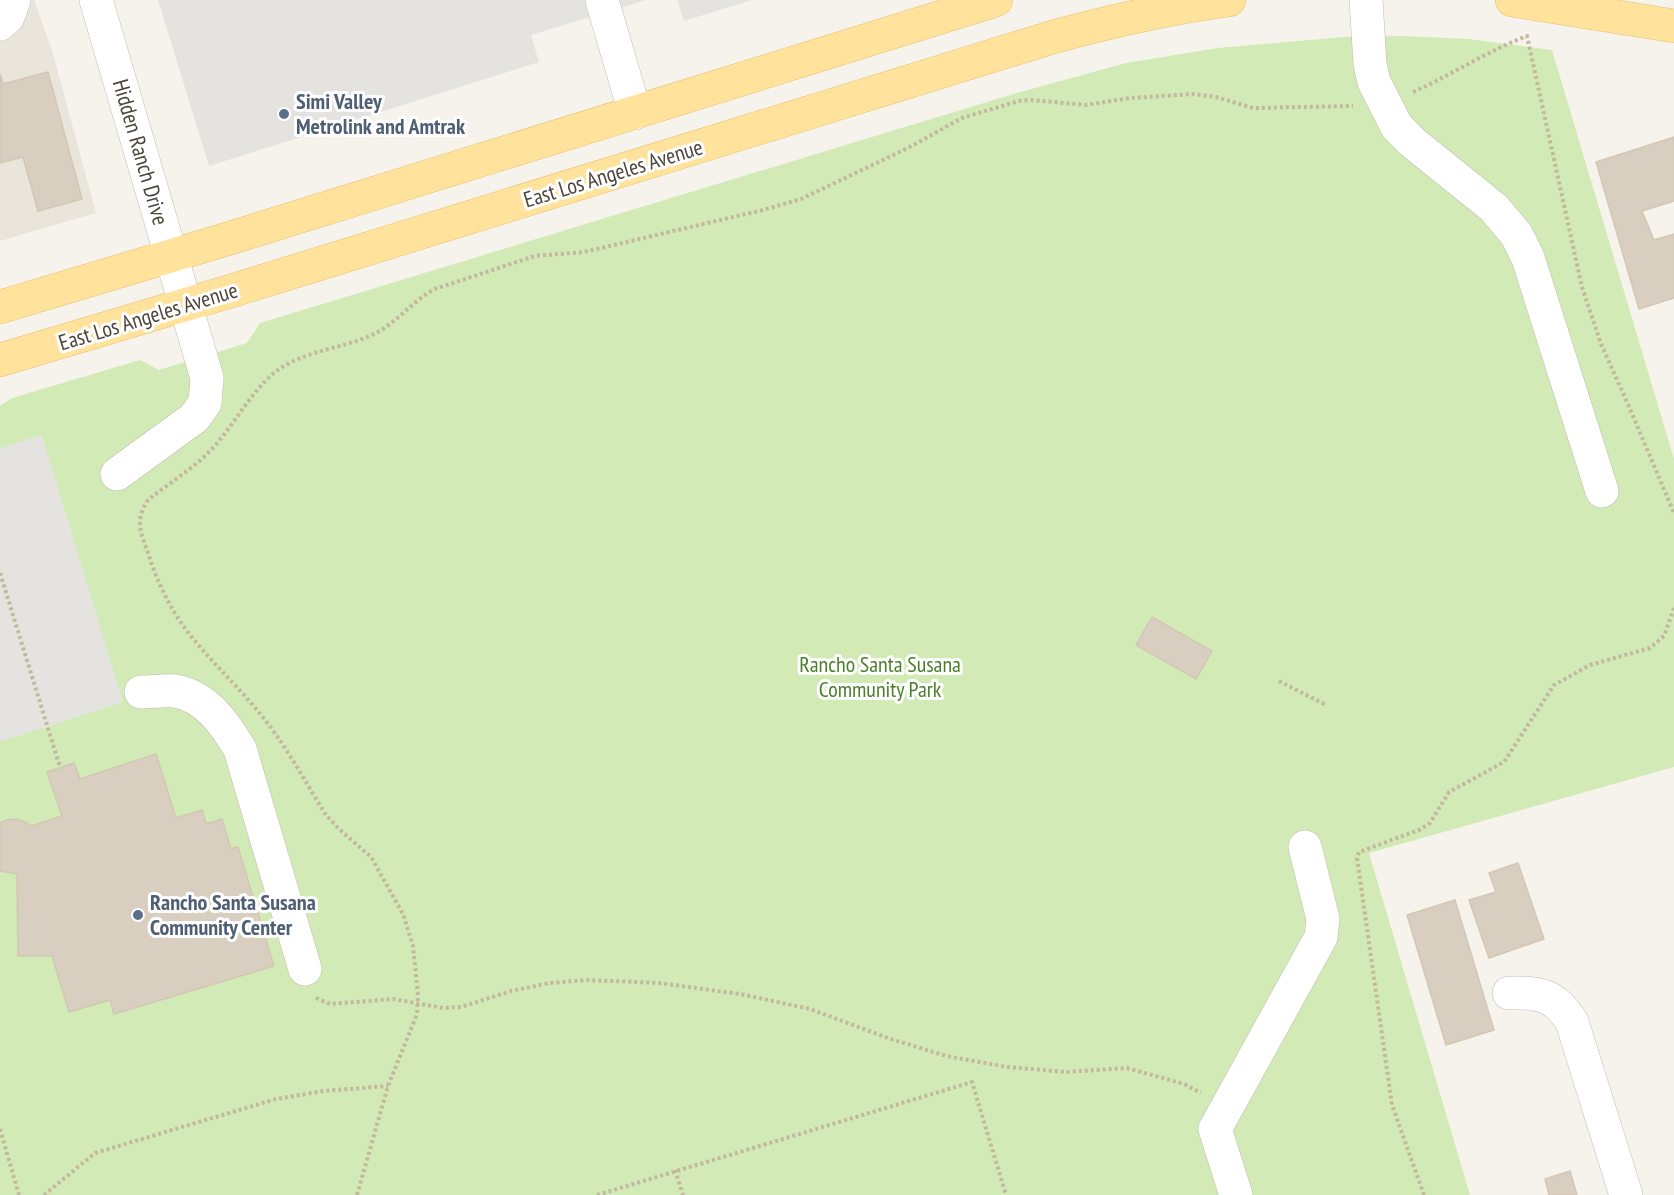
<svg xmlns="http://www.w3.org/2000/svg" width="1674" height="1195" viewBox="0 0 1674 1195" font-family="'PT Sans Narrow',sans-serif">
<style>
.residential{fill:#eae5da}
.green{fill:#d2eab5}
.parking{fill:#e5e3e0}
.building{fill:#d8cfc1;stroke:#d3c7b4;stroke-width:1.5}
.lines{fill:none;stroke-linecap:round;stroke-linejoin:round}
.minor-casing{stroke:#c2bbae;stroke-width:34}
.major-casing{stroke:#e6c16a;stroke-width:34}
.path{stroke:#c4b79f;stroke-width:4;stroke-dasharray:3 3;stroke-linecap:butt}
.minor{stroke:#fff;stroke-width:33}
.major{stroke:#ffe39c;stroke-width:33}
.service-dot{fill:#5c6f8a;stroke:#fff;stroke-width:2}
.labels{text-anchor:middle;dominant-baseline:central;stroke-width:6;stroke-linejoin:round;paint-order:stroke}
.service-label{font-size:22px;font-weight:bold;fill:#4e5e75;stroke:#fff;text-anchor:start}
.street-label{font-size:22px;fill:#4b4439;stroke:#fff}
.park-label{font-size:22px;fill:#4a7f2a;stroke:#fff}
</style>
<rect width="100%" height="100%" fill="#f6f3ec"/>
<path class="residential" d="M0 0H34L52 50 96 213 0 241Z"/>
<path class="green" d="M1401 36 1468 39 1552 50 1674 459V767L1369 853 1470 1195H0V406L12 398 140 360 159 370 247 343 260 323 1010 95 1126 63 1218 48 1344 37Z"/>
<path class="parking" d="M158 0H646L531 35 539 62 209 166Z
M677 0H752L684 21Z
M42 435 123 702 0 742V448Z"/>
<path class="building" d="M48 72 82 199 38 211 23 157 0 163V74L3 84Z
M1674 137V201L1642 211 1654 240 1674 234V298L1639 309 1596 162Z
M1152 617 1212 651 1196 679 1136 645Z
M156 754 176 818 202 810 206 824 222 819 231 849 238 847 274 966 114 1014 110 1000 69 1012 52 956H18L17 874 0 871V823L7 820 17 819 27 823 31 826 62 816 47 772 74 763 80 779Z
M1518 863 1544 939 1489 958 1469 900 1496 892 1489 873Z
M1455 900 1494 1030 1446 1045 1407 915Z
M1570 1171 1577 1195H1549L1545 1179Z"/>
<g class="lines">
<defs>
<path id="minor" d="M96 0 207 378 205 403 194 418 117 474
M602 0 635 113
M1366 0 1370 64 1374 82 1397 127 1412 142 1494 208 1516 234 1528 258 1602 491
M0 24 8 17 14 0
M141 692C152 692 164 690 175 691 206 696 225 724 240 749L305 969
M1509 993C1540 992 1555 995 1572 1022L1626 1195
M1236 1195 1215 1129 1321 937 1323 919 1305 847"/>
<path id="major" d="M1512 0 1674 26
M0 307 227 239 996 0
M0 360 231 291 1053 37C1112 21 1169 8 1229 0"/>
</defs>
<use href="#minor" class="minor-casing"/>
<use href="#major" class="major-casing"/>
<path class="path" d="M1413 92C1452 75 1487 51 1527 36L1582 287 1601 344 1627 402 1674 513
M0 573 60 767
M1279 681 1326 705
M316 998 330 1004 393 999 443 1008 461 1007 511 991 550 983 586 980 659 983 740 994 810 1009 888 1038 946 1056 1007 1067 1066 1072 1127 1068 1184 1084 1201 1093
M0 1129 19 1195
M675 1170 683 1195
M44 1195 95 1153 276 1099 323 1091 388 1086
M357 1195 388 1086 417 1014 418 995 413 946 403 914 371 857 339 829 326 815C305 782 286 745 261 715 239 687 213 664 191 636 172 613 158 584 149 556 141 533 134 521 148 500 167 485 189 471 206 455 232 430 247 396 274 373 301 351 341 349 372 335 396 324 412 301 435 289L535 256 584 252 763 210 801 199 908 148 962 118 1019 101 1032 100 1086 105 1130 98 1194 94 1216 97 1253 108 1353 106
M597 1195 972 1082 1006 1195
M1424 1195 1392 1105 1357 858 1359 852 1419 830 1430 823 1449 792 1504 762 1554 685 1590 665 1650 648 1664 636 1674 608"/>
<use href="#minor" class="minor"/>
<use href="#major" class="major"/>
</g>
<g class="service-dot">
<circle cx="284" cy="114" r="6"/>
<circle cx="138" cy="915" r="6"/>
</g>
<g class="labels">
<g class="service-label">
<text x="296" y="101">Simi Valley<tspan x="296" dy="25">Metrolink and Amtrak</tspan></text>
<text x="150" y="902">Rancho Santa Susana<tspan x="150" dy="25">Community Center</tspan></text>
</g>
<g class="street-label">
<text transform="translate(141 152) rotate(74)">Hidden Ranch Drive</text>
<text transform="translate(613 173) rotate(-17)">East Los Angeles Avenue</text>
<text transform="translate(148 316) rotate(-17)">East Los Angeles Avenue</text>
</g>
<g class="park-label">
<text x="880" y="664">Rancho Santa Susana<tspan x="880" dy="25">Community Park</tspan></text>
</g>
</g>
</svg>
